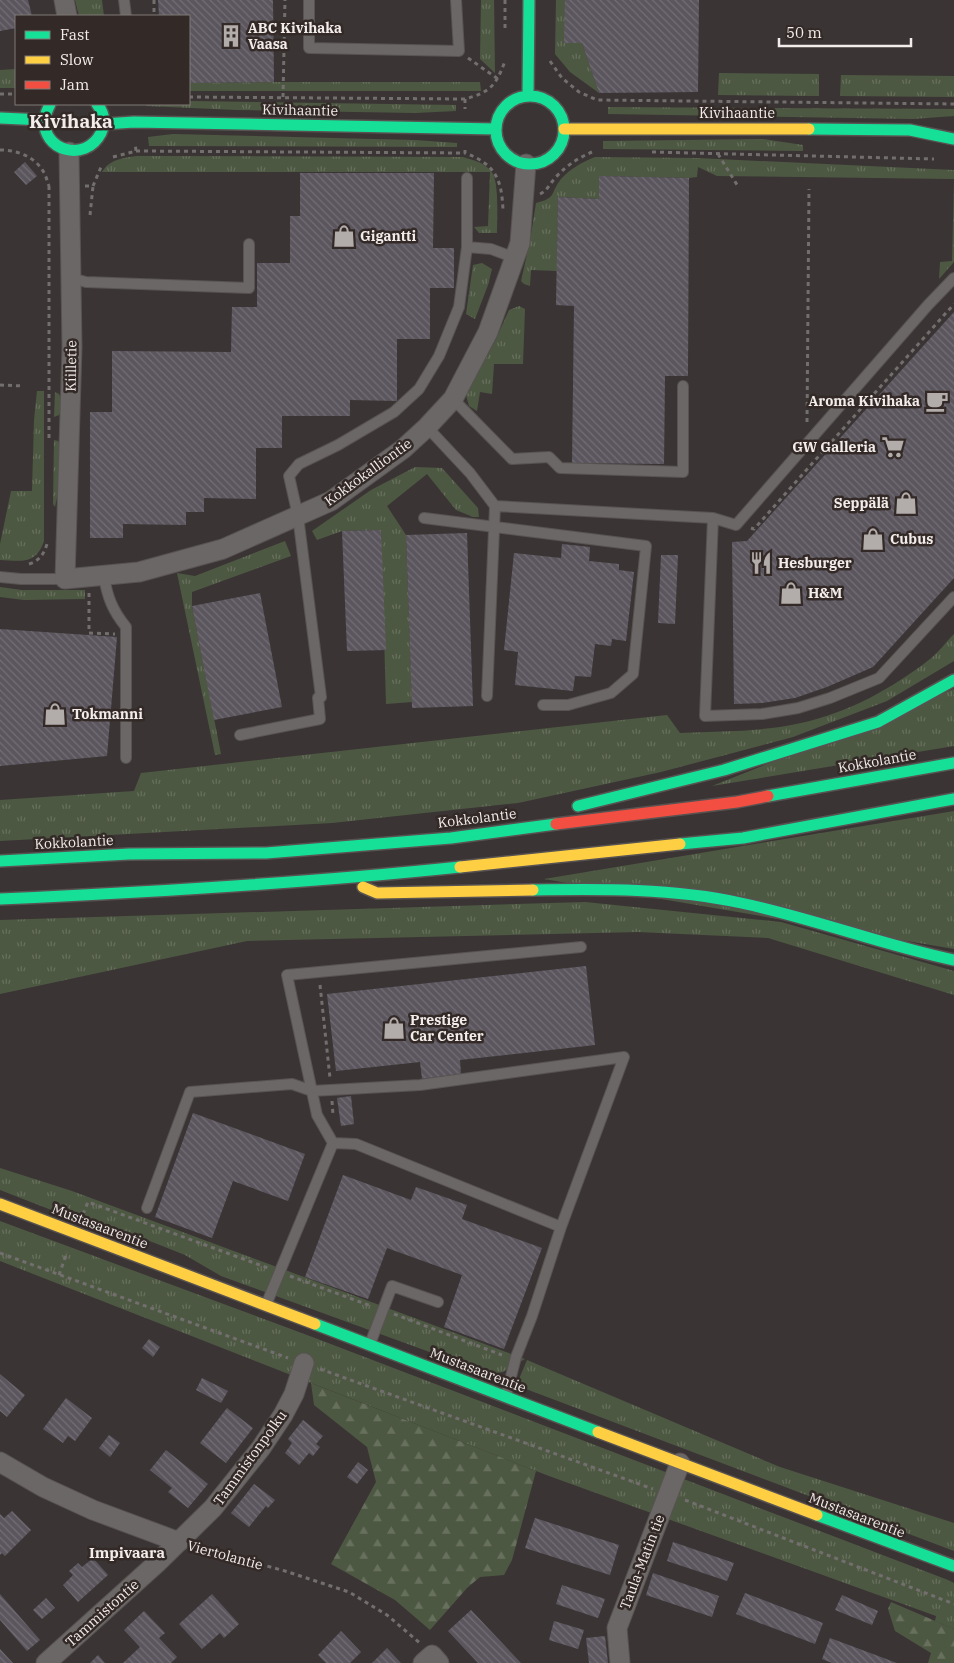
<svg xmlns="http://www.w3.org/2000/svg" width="954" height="1663" viewBox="0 0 954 1663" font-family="'IBM Plex Serif',serif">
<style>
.grass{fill:url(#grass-tufts)}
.forest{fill:url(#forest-firs)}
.building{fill:url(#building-back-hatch)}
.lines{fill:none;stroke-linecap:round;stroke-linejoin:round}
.lane-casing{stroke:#585352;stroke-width:12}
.street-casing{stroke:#585352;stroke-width:21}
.fast-casing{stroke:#585352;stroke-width:14}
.slow-casing{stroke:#585352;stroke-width:14}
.jam-casing{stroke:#585352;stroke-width:14}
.path{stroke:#726f6e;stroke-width:3;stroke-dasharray:4 4;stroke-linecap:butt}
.lane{stroke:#6a6766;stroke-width:10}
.street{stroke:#6a6766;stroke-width:19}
.fast{stroke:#16e098;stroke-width:11}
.slow{stroke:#ffcf43;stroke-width:11}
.jam{stroke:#f24e42;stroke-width:11}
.labels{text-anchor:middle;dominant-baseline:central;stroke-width:5;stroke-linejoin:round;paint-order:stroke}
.poi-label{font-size:14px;font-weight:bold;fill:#f2ecea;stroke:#332a27;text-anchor:start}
.street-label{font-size:14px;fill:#f2ecea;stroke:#332a27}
.neighbourhood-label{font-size:15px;font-weight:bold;fill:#f2ecea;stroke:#332a27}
.district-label{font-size:19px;font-weight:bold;fill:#f2ecea;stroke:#332a27}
</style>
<defs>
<pattern id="grass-tufts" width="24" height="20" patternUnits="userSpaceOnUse" patternTransform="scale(1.25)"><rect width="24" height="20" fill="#4d5842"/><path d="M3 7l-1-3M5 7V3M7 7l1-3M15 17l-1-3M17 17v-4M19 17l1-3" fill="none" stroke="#67705d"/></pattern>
<pattern id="forest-firs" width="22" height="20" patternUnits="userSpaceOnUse" patternTransform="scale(1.25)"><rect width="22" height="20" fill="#4d5842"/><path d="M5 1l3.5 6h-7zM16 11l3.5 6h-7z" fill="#67705d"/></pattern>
<pattern id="building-back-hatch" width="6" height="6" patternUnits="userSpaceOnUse" patternTransform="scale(1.25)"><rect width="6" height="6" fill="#5b565e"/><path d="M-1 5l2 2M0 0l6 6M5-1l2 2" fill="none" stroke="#736e75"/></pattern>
</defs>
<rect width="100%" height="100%" fill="#3a3534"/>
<path class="grass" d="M75 0H102L104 16H79Z
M481 0H494L495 73 480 59Z
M556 0H565V42L582 43 599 93 570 72 555 54Z
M16 69V88H0V70Z
M719 73 819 74V96L718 95Z
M841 75 954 76V97L840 96Z
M274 82H480L481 91H189V83Z
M189 101 456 105V111L415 113 237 110 146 106 147 104H189Z
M608 107 954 109V116L913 119 608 114Z
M173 134 415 140 457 143V147L149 146 148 137Z
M763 139 803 145V151L603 149V141Z
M137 156 463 157C473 160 487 163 493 174 499 187 497 218 497 233H479L474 227 488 226 490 172H102C110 159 123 158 137 156Z
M595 157 697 158 954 170V262L939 279 940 262 952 261 954 179 717 176 698 167 697 177 689 178 599 176V199L558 197 557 271 531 270 530 286 524 284 521 281 530 241 536 203C557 198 550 193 561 179 570 169 582 162 595 157Z
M482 263 492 269 488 285 475 319 466 314 473 265Z
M519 306 525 309 523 364H494L492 394 480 392 477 411 469 406 466 395 495 341 509 310Z
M37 391H44V541C36 565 21 561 0 560V544L11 491H32L34 420Z
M55 392 59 394C62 400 62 409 59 415L54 417Z
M54 440 58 441 61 445 60 484 55 507 53 504Z
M415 467 442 468 478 508 479 517H473L456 510 427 474 387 506 406 535 412 702 386 704 381 530 342 531 317 540 312 531 371 490Z
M285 541 291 556 192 592V606L221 754 215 755 177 573 195 576Z
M0 587 22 590H85V599L24 600 0 597Z
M954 634V661L887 701 793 737 661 772 518 803 332 823 0 841V800L134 791 141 773 667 715 680 733C720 731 762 732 801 723 848 713 893 688 930 659 939 652 946 642 954 634Z
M954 689V746L712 786Z
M954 811V949L544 879Z
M585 902 781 922 954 971V995L768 938 638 932 247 941 0 994V920Z
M0 1168 72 1191 525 1359 503 1372 490 1374 221 1276 185 1255 132 1234 95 1227 0 1190Z
M0 1221 315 1338 948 1580 954 1583V1629L935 1621 936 1616 549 1476 0 1261Z
M527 1360 780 1467 954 1523V1551L526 1389 519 1379Z"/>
<path class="forest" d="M311 1383 536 1471 512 1560 504 1575 480 1577 467 1588 430 1630 395 1600 331 1564 376 1482 367 1447 314 1405Z
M891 1602 954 1629V1663H928L931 1653 895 1631 888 1609Z"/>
<path class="building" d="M0 0H28L32 16H16V28L0 31Z
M158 0H273L274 82 189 83V16H159Z
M565 0H699L698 92 599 93 582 43H564Z
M25 162 37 176 26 185 14 172Z
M300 173H434L433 248H454V288H430V339H397V401L350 400V416H282V448H256V499L204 498V512H186V525L123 524V538H90V412H112V351L231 352 232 307H257V263H290V216H300Z
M599 176 689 178 688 376H665L664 464 572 463 574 306 556 305 558 197 599 199Z
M954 312V578L873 667 827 687 795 698 762 703 734 704 732 542 747 541Z
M381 530 386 650 347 651 342 531Z
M467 533 473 706 412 708 406 535Z
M562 544 590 547 589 561 619 564V570L634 572 626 641 612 639 611 646 595 644 591 677 575 676 573 691 515 685 518 652 504 650 514 553 561 558Z
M661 555H678L675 624 658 623Z
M260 593 282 707 214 720 192 606Z
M0 629 117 637 107 756 0 766Z
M586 966 595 1045 460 1060 461 1075 422 1079 420 1062 336 1071 327 994Z
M351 1096 354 1124 341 1126 337 1098Z
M193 1113 305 1154 288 1201 233 1181 212 1238 155 1217Z
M343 1175 411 1200 416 1187 467 1205 462 1219 542 1248 504 1349 444 1327 462 1275 387 1248 368 1299 305 1277Z
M149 1339 160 1347 153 1357 142 1348Z
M0 1374 25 1395 7 1417 0 1411Z
M202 1378 228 1391 221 1403 196 1390Z
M66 1398 92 1418 75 1441 68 1436 63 1443 43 1429Z
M227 1408 253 1428 226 1463 200 1443Z
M303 1420 323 1436 316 1444 320 1447 313 1456 309 1453 299 1465 285 1453 292 1443 288 1439Z
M109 1435 120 1443 110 1457 99 1448Z
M166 1450 208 1484 188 1508 168 1492 172 1488 150 1470Z
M358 1462 368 1470 357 1484 347 1477Z
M254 1484 275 1500 268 1508 266 1506 249 1527 231 1513Z
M12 1511 31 1530 5 1556 2 1553 0 1555V1514L4 1518Z
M535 1518 619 1545 610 1575 525 1548Z
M673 1542 734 1563 727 1581 667 1561Z
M93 1558 108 1575 78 1602 63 1585 73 1575 69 1571 78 1563 82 1567Z
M653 1573 719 1596 712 1617 646 1595Z
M562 1585 605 1599 598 1618 556 1604Z
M745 1593 823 1623 815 1644 736 1614Z
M0 1594 40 1640 27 1651 0 1620Z
M212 1594 239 1624 224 1638 220 1633 202 1649 179 1624Z
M842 1595 878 1611 872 1625 835 1610Z
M46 1598 55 1608 42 1619 33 1610Z
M471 1610 521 1663H478L448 1631Z
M144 1611 165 1633 159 1638 177 1657 171 1663H123L140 1647 124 1630Z
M554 1621 584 1630 578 1649 549 1640Z
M341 1631 361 1652 350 1663H326L318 1655Z
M605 1636 608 1663H589L586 1638Z
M830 1638 897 1663H832L822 1659Z
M387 1648 401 1663H372Z
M0 1649 13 1663H0Z
M98 1655 105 1663H90Z"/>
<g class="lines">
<defs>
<path id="lane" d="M124 0 126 16
M309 0V48L459 51 456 0
M467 247 491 249 515 258
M71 278 86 282 249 288V244
M453 399 512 459 549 457 560 468 683 472V386
M427 427 470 473 495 506 487 696
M495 506 713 518 736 525 928 305 954 278
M424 518 646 546 633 674 611 693 568 705H543
M713 518 705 716 762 714 798 708 830 698 879 678 954 597
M104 576C107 597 113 611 126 627V758
M0 577 21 579H65
M240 735 320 719 318 698 321 697 298 516 289 476 299 464 338 445 394 412 419 389 439 356 459 307 467 247V178
M333 1143 356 1144 561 1227
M147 1208 190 1092 292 1084 312 1091 420 1085 624 1057 561 1227 532 1316 516 1357 506 1396
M266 1305 333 1143 317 1115 287 975 581 947
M370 1344 392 1286 438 1302"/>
<path id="street" d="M64 0 67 16
M69 152 72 347 65 579 139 572 223 549 331 501 403 449 427 427 453 399 488 332 520 243 526 164
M0 1462 43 1487 93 1510 179 1542
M46 1663 157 1563 213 1508 261 1448 283 1415 294 1394 304 1363
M423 1663 432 1655 439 1663
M620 1663 617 1628 680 1463"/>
<path id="fast" d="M496 130a34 34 0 1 1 68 0a34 34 0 1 1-68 0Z
M528 96 529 0
M50 104C48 109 45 114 45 119 41 150 85 164 101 133 106 123 104 113 97 104
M0 118 44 120
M104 124 134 122 496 129
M809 129 910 130 954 139
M768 796 954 763
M578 806 724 770 878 722 954 680
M680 844 743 838 954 799
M0 861 129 854 266 853 451 838 556 824
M533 890C602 889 673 888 741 903 813 918 882 945 954 960
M0 899C154 892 307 883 460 867
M315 1324 598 1432
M817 1515 954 1566"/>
<path id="slow" d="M564 129H809
M460 867 680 844
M363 887 377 893 533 890
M0 1204 315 1324
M598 1432 817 1515"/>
<path id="jam" d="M556 824 737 802 768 796"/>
</defs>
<use href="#lane" class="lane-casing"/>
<use href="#street" class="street-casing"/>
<use href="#fast" class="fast-casing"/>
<use href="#slow" class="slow-casing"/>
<use href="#jam" class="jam-casing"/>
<path class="path" d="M154 0V16
M505 28V0
M468 58 498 79
M550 61 562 78 579 92 597 100 954 104
M0 94H16
M189 97 465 99C490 92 496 86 505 61H506
M283 97 285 0
M465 99V109
M0 150C16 150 34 156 43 171 46 175 47 181 49 186
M465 150V153C495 164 502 179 503 211
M136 151 465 153
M652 152 934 159
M718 154 739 188
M113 157 136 151 135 143
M49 186V441
M85 186H93L101 167
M540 194C548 190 550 183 556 177 567 165 578 158 592 152
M90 215 93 186
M0 385 23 386
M807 422 809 189
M751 528 754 529 954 304
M29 564C39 561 44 554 47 544
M89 593V633L115 634
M320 985 330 1078
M332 1101 333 1115
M83 1214 88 1202 268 1268
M0 1253 288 1358
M59 1275 67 1252
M290 1276 371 1306
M394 1314 502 1355
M320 1369 653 1489
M685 1500 954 1604
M198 1547 285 1571 349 1592 387 1615 421 1644"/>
<use href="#lane" class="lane"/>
<use href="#street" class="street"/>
<use href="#fast" class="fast"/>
<use href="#slow" class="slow"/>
<use href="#jam" class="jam"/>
</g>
<defs>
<symbol id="building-bare" viewBox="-9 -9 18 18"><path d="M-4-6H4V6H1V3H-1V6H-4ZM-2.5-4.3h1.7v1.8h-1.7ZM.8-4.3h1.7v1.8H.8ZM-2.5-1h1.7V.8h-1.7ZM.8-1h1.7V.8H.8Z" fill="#b2acaa" stroke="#332a27" stroke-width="2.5" paint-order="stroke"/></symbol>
<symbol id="shop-bare" viewBox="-9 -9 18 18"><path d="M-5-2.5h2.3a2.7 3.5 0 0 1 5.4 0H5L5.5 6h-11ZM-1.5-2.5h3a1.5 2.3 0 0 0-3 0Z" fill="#b2acaa" stroke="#332a27" stroke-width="2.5" paint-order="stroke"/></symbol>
<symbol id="cafe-bare" viewBox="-9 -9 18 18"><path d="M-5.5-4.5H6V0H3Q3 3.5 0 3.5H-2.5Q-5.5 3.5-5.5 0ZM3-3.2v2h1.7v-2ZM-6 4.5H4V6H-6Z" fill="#b2acaa" stroke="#332a27" stroke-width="2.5" paint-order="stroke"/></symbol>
<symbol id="supermarket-bare" viewBox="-9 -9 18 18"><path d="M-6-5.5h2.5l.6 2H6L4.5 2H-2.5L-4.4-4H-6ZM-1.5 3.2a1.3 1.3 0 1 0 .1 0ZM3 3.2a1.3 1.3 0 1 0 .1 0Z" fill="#b2acaa" stroke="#332a27" stroke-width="2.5" paint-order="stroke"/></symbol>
<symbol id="restaurant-bare" viewBox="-9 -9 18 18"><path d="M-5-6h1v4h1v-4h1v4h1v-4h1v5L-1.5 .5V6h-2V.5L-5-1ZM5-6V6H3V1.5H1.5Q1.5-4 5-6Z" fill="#b2acaa" stroke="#332a27" stroke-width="2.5" paint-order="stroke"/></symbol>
</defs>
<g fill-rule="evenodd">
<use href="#building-bare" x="215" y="20" width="32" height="32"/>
<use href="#shop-bare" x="328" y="220" width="32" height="32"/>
<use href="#cafe-bare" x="921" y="385" width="32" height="32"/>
<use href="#supermarket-bare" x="877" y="431" width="32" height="32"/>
<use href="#shop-bare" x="890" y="487" width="32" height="32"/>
<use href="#shop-bare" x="857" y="523" width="32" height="32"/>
<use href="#restaurant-bare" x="745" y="547" width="32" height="32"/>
<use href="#shop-bare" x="775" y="577" width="32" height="32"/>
<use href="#shop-bare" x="39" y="698" width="32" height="32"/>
<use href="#shop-bare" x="378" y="1012" width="32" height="32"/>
</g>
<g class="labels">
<g class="poi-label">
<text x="248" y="28">ABC Kivihaka<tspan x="248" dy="16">Vaasa</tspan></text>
<text x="360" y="236">Gigantti</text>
<text x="920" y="401" text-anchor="end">Aroma Kivihaka</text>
<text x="876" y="447" text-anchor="end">GW Galleria</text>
<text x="889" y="503" text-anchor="end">Seppälä</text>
<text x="890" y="539">Cubus</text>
<text x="778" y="563">Hesburger</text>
<text x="808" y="593">H&amp;M</text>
<text x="72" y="714">Tokmanni</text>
<text x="410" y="1020">Prestige<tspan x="410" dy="16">Car Center</tspan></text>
</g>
<g class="street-label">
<text transform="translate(300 110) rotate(1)">Kivihaantie</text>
<text x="737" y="113">Kivihaantie</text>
<text transform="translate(71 366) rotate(-89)">Kiilletie</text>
<text transform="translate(368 472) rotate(-36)">Kokkokalliontie</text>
<text transform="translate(877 761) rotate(-10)">Kokkolantie</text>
<text transform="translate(477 818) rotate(-7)">Kokkolantie</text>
<text transform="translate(74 842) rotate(-3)">Kokkolantie</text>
<text transform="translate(100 1226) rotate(21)">Mustasaarentie</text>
<text transform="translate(478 1370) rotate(21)">Mustasaarentie</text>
<text transform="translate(250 1458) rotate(-54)">Tammistonpolku</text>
<text transform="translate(857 1515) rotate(21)">Mustasaarentie</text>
<text transform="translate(225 1555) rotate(15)">Viertolantie</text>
<text transform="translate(642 1562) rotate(-69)">Taula-Matin tie</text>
<text transform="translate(102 1613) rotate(-42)">Tammistontie</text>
</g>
<g class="neighbourhood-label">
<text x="127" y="1552">Impivaara</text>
</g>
<g class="district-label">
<text x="71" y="121">Kivihaka</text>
</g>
</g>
<rect x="15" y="15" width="175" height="90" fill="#332a27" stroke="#7f7875"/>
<rect x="25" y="31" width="25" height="8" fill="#16e098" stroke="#7f7875"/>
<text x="60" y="40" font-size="15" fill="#f2ecea">Fast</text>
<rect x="25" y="56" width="25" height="8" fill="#ffcf43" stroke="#7f7875"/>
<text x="60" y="65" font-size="15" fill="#f2ecea">Slow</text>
<rect x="25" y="81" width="25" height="8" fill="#f24e42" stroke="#7f7875"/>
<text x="60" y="90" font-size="15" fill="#f2ecea">Jam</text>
<path d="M779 38v8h132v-8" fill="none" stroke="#f2ecea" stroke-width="2.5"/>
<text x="786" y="38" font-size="15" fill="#f2ecea" stroke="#332a27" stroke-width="4" paint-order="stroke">50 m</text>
</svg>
